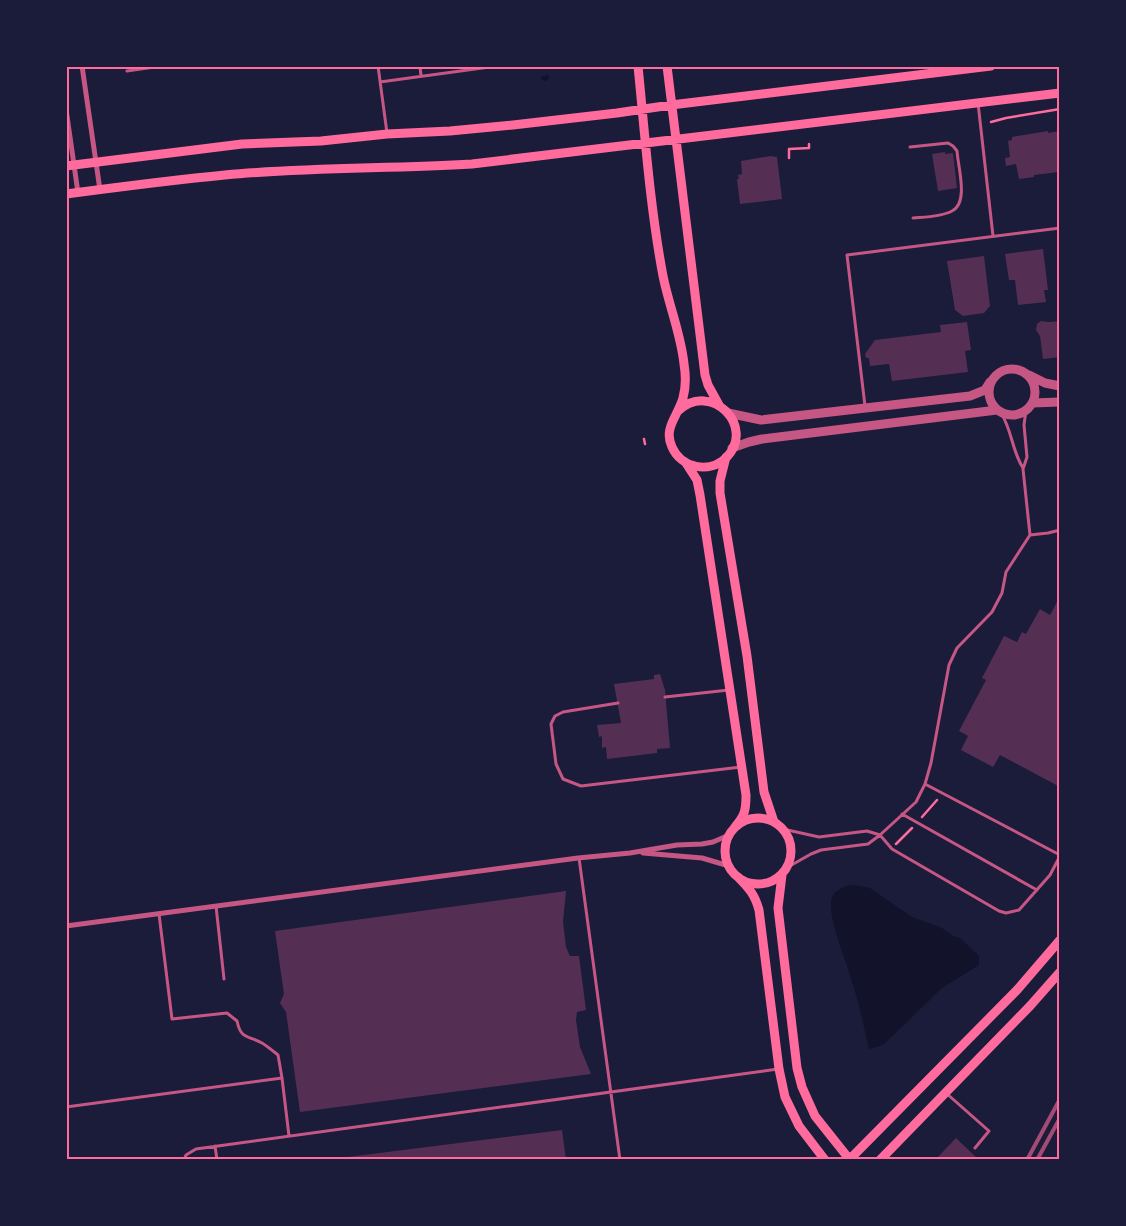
<svg xmlns="http://www.w3.org/2000/svg" width="1126" height="1226" viewBox="0 0 1126 1226" font-family="Merriweather,serif">
<style>
.water{fill:#12122b}
.lines{fill:none;stroke-linecap:round;stroke-linejoin:round}
.stream{stroke:#12122b;stroke-width:4}
.building{fill:#542f53}
.path{stroke:#ff6b9d;stroke-width:2.5}
.service{stroke:#c65784;stroke-width:3}
.minor{stroke:#c65784;stroke-width:5}
.tertiary{stroke:#c65784;stroke-width:9}
.secondary{stroke:#ff6b9d;stroke-width:9}
.rail{stroke:#a44b75;stroke-width:4}
.neatline{fill:none;stroke:#ff6b9d;stroke-width:2}
</style>
<rect width="100%" height="100%" fill="#1b1b3a"/>
<path class="water" d="M853 885 870 888 912 917 942 928 953 936 960 938 979 956V965L942 988 883 1045 869 1049C864 1028 860 1006 853 985 848 965 829 921 831 902 832 891 843 886 853 885Z"/>
<g class="lines">
<path class="stream" d="M543 78 545 79 547 77"/>
</g>
<path class="building" d="M1048 131V133L1060 131 1059 172 1034 175V177L1019 179 1016 164 1006 166 1005 158 1010 157 1008 141 1012 140V137Z
M945 152V154L953 153 957 188 938 191 932 154Z
M770 156 777 157 782 199 740 204 737 179H739L738 175 742 174 741 161Z
M1043 249 1048 290H1044L1046 302 1018 305 1015 280H1009L1005 254Z
M984 256 990 306 984 313 963 316 955 310 947 261Z
M1041 321 1049 322 1060 321V357L1043 359 1040 336 1036 330 1037 324Z
M967 322 971 350 965 351 968 372 892 381 889 364 870 366 869 358H866L865 354 875 340 941 332 940 325Z
M1058 600H1060V787L1000 755 993 767 961 750 968 736 959 731 986 680 982 678 1004 636 1017 642 1022 632 1026 634 1040 609 1050 615Z
M660 674 665 690 670 748 657 749V753L607 759 606 747 602 748V736L599 737 597 725 621 723 614 684 654 679V675Z
M566 891 563 922 566 947 569 954 570 956H579L586 1010 577 1012 576 1020 580 1047 591 1074 300 1112 286 1012 280 1003 284 994 275 931Z
M562 1130 566 1160H332V1159Z
M956 1138 979 1160H935Z"/>
<g class="lines">
<path class="path" d="M991 122 1006 118 1060 109
M789 158V149L809 148V144
M644 439 645 444
M922 817 937 800
M896 844 912 828"/>
<path class="service" d="M378 66 387 133
M420 66 421 76
M127 71 161 66
M380 82 497 66
M978 103 993 236
M910 147 948 143 953 146 957 151C958 167 969 203 952 211 941 217 925 217 913 218
M865 406 847 255 1060 228
M1001 413C1012 430 1012 451 1023 468
M1030 535 1048 533 1060 530
M665 697 729 690
M618 703 563 712 555 716 551 724 556 764 563 779 581 786 741 767
M925 784 1060 855
M902 814 1037 890
M783 829 819 837 867 831 880 835 892 849 999 911 1006 913 1019 910 1050 875 1060 856
M579 858 620 1160
M788 867 811 854 821 850 868 844 880 835 916 802 925 784 931 763 949 665 957 648 992 612 1002 593 1006 572 1030 535 1023 469 1027 457 1024 425 1026 410
M216 906 224 979
M282 1078 289 1136
M946 1093 989 1131 975 1148
M66 1107 282 1078 278 1055C273 1051 267 1046 262 1043 248 1035 241 1040 237 1021L227 1013 172 1019 159 914
M215 1146 217 1160
M184 1160 186 1155 196 1149 778 1069"/>
<path class="minor" d="M82 66 100 190
M66 109 78 193
M643 853 702 858 729 866
M66 926 578 858 630 853 677 845 702 844 713 842 729 835"/>
<path class="tertiary" d="M989 392a23 23 0 1 1 46 0a23 23 0 1 1-46 0Z
M1029 375 1045 383 1060 386
M1032 403 1060 402
M728 413 761 420 970 396 985 390 990 382
M732 448 749 442 762 439 997 410"/>
<path class="secondary" d="M638 66C645 136 650 207 663 276 669 306 681 334 684 364 686 376 686 387 683 398 678 416 663 428 672 447 681 468 709 474 726 458 757 427 711 380 678 411
M667 66 705 375 708 385 719 405
M66 166 242 144 321 141 387 134 450 131 513 125 617 113 671 105 991 66
M66 194C119 187 172 180 225 175 307 167 389 169 472 164L1060 93
M726 457 720 481V493L747 656 764 792 774 822
M686 463 697 480 700 495 746 795C746 810 745 815 735 827
M725 851a33 33 0 1 1 66 0a33 33 0 1 1-66 0Z
M782 875 778 908 797 1068 802 1087 815 1116 850 1160
M738 877C749 888 755 895 759 910L779 1069 785 1097 799 1126 825 1160
M849 1160 1017 990 1060 940
M880 1160 1030 1006 1060 972"/>
<path class="rail" d="M1027 1160 1060 1099
M1037 1160 1060 1118"/>
</g>
<rect width="1126" height="1226" fill="none" stroke="#1b1b3a" stroke-width="135"/>
<rect x="68" y="68" width="990" height="1090" class="neatline"/>
</svg>
